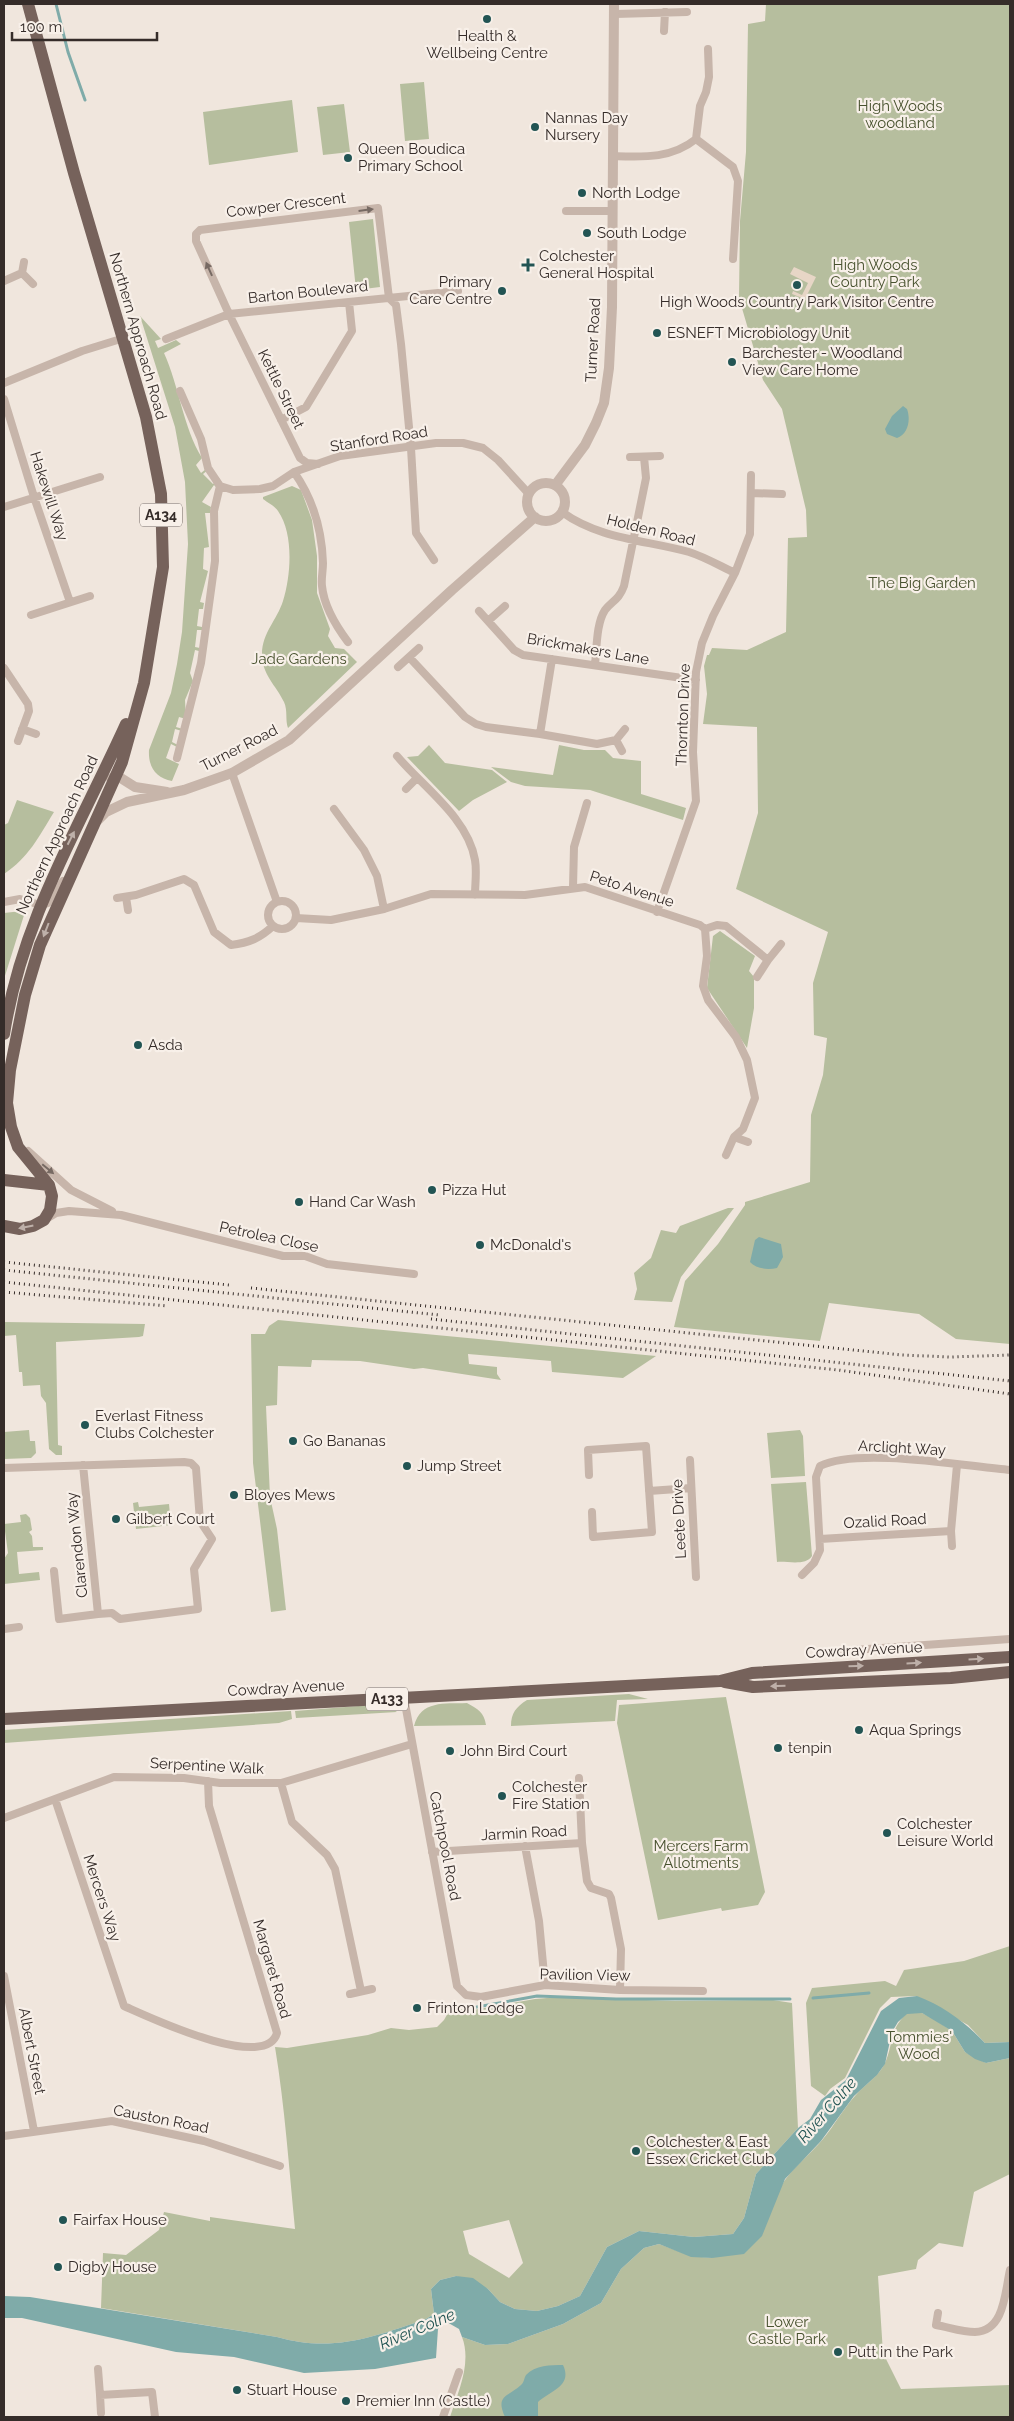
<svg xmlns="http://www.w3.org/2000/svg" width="1014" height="2421" viewBox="0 0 1014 2421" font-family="Raleway,sans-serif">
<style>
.green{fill:#b6be9e;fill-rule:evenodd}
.plaza{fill:#e7d6c6}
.water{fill:#7faba9}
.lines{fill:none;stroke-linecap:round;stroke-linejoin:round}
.stream{stroke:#7faba9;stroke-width:3}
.minor{stroke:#c7b5aa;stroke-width:8}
.tertiary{stroke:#c7b5aa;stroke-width:10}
.primary{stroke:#76625b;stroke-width:12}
.rail{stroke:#352c29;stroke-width:3;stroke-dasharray:1 4;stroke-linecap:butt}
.oneway{fill:#776a63}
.oneway2{fill:#beb0a9}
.poi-dot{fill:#225453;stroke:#f8f0e9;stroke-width:2}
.labels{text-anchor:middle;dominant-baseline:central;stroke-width:4.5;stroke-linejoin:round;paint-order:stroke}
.shield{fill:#f8f0e9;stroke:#706763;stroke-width:1}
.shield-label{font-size:14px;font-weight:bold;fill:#352c29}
.poi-label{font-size:15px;fill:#352c29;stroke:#f8f0e9;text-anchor:start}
.park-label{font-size:15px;fill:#48522f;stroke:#f8f0e9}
.street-label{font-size:15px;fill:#352c29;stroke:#f8f0e9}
.water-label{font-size:16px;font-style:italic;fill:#225453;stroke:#f8f0e9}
</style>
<rect width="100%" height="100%" fill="#f0e6dd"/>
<path class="green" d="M766 4H1010V1344L956 1339 919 1314 829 1303 820 1341 674 1327 685 1281 718 1244 745 1205V1202L810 1182 811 1115 823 1075 827 1038 814 1035 813 983 828 932 736 889 758 813 757 727 703 724 707 694 704 666 707 655H709L712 648 747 650 786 632 788 538 807 537 806 510 782 409 763 380 739 298 740 221 746 152 748 24 765 21Z
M424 82 429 139 405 141 400 84Z
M292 100 298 152 209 165 203 112Z
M344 104 350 152 323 155 317 107Z
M373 219 380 287 356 290 349 222Z
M140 316 161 339 155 341 158 348 176 340 181 344 164 353C179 386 183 427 202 458L196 465 201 473 206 469 208 470 203 474 213 484 219 478 224 486 220 491 214 485 202 502 211 507 210 513H205L209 547 204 548 203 569 208 571 200 602 204 603 203 609H199L197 626 202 627V630H197L195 647 200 648 199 651 195 650 190 673 193 681 185 700 186 719 179 717 176 727 183 729 182 731 175 729 172 742 178 745 177 747 171 744 166 758 179 764 172 781C156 778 148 767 149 750L171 693 177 664 182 632 188 544 185 482 175 427Z
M292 486 301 490 312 520 317 556V593L330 629 328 636 335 648 344 649 357 662 288 728C285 720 288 711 284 702 276 685 262 675 262 654 262 633 277 620 283 601 291 575 294 534 278 511 275 506 268 503 263 499V497Z
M429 745 445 763 492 770 507 782 473 800 459 811 407 757 418 756Z
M559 745 584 750H605L613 758 641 761V794L686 808 683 820 590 790 525 786 511 782 491 767 553 775Z
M17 800 54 812C38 838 29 857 4 874V825L8 823Z
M22 911 25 912 4 979V913Z
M720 931 755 956 749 971 754 977V1008L747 1048 707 988 713 936Z
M728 1208H734L681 1277 672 1302 634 1300 637 1289 634 1273 651 1258 661 1230 676 1233 680 1226Z
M278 1320 656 1356 623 1378 552 1372 551 1361 468 1354 469 1364 497 1367V1374L501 1380 423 1368 414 1369 360 1361 312 1360 311 1367 278 1366 277 1405 266 1406 270 1497 277 1529 286 1610 271 1612 253 1463 251 1334H265L269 1326Z
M4 1322 145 1324 143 1336 139 1337 56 1342 58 1445 62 1446V1455H56L49 1449 46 1403 41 1396 40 1385 23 1386 22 1372H19L16 1335 4 1336Z
M29 1430 30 1441H35L36 1453 31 1458 4 1459V1432Z
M800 1430 803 1436 805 1476 771 1478 767 1433Z
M806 1482 812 1556C806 1566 788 1561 777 1562L771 1484Z
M138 1502 139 1507 169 1504 171 1525 136 1529 133 1503Z
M26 1514 30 1518 32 1530 29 1532 32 1536 33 1547H43V1550L17 1552 19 1574 39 1572 40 1580 4 1584V1559L8 1553 4 1524 21 1522 20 1515Z
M629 1694 648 1699 617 1700 615 1721 511 1726C511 1713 516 1707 527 1700Z
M726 1697 765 1892 758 1905 722 1911 721 1908 658 1920 617 1723 619 1705Z
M467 1703C478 1709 484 1712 486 1725L414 1726C421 1700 444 1704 467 1703Z
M384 1704 397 1712 296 1718 295 1711Z
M291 1711 292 1719 279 1723 4 1743V1730Z
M1010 1946V2042L985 2043 968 2025 916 1996 891 1997 880 2008 845 2078 830 2089 825 2096 811 2086 806 2003 812 1988 885 1981 896 1986 904 1970 964 1961Z
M559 1997 675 2001 773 2000 792 2003 798 2128 756 2174 744 2218 733 2234 694 2237 639 2231 607 2247 580 2296 558 2306 537 2311 515 2309 500 2302 488 2289 456 2276 440 2280 431 2289 434 2314 426 2319C374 2337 332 2353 277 2337L101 2308 103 2253 126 2255 159 2230 164 2212 210 2221V2217L295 2229C289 2169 285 2108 275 2047L287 2048 368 2035 391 2028 409 2030 437 2027 444 2020 452 2006 467 2011 535 1999ZM509 2220 523 2263 509 2278 469 2254 463 2231Z
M907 2013H922L934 2019 952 2031 965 2052 986 2063 1010 2058V2174L974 2192 963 2247 939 2243 918 2260 916 2269 878 2276 883 2353 901 2389 1010 2385V2417H450C458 2392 472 2363 462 2337L485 2345 508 2344 563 2324 601 2303 621 2269 644 2248 659 2244 691 2256 712 2258 780 2188C790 2169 809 2156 823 2139 834 2126 843 2109 855 2096 864 2085 877 2078 884 2065 894 2045 888 2031 907 2013Z"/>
<path class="plaza" d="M794 267 816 277 805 299 792 294 793 291 802 295 808 283 790 274Z"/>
<path class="water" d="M903 406 907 409C911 420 908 434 897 438L887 434 885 429 892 416Z
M759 1237 781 1244 783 1257 777 1268C768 1270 756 1269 750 1262L755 1240Z
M917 1996C944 2006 966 2023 985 2043L1010 2042V2058L986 2063 975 2059 965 2052 952 2031 922 2013 907 2014 898 2022 892 2032 885 2064 877 2075 854 2096 821 2141 785 2179 762 2236 744 2254 712 2258 691 2257 659 2244 644 2248 621 2269 601 2303 563 2324 508 2344 485 2345 462 2337 459 2329 445 2321 436 2323 440 2327 438 2329 436 2358 375 2369 304 2373 234 2357 176 2352 22 2318H4V2296L30 2297 277 2337C332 2353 374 2337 426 2319L434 2314 431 2289 440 2280 456 2276 473 2278 488 2289 500 2302 515 2309 537 2311 558 2306 580 2296 607 2247 639 2231 694 2237 733 2234 744 2218 756 2174 798 2128 810 2119 821 2100 846 2080 881 2011 899 1998Z
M563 2365C573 2386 550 2391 538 2402V2417H505C495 2395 508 2397 521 2385 524 2383 524 2378 526 2375 535 2365 551 2365 563 2365Z"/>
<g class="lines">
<path class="stream" d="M56 4 68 52 85 100
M813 1998 869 1993
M466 2009 537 1996 616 1999H790"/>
<path class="minor" d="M615 14 687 12
M664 31 665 12
M708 49 709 77 706 92 700 106 696 139 733 167 738 181 733 259
M613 156C643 157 671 159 696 139
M566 211H611
M24 262 22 273 33 284
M4 281 22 273
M166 339 229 314 458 291
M4 383 82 351 124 338
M180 391 201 439 208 468 220 486 233 490 260 489 273 486 294 472 340 456 436 443H463L483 448 498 460 529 494
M4 399 34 497 70 602
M281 420 306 407 352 331 349 302
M630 457 660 456
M318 464 307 463 300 458 229 314 196 241V234L200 230 378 208 389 298 396 305 401 344 411 448 416 533 434 560
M294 472C313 499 322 531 323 563 323 571 321 579 322 586 324 607 336 626 348 642
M751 493 782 494
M4 507 100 477
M562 512C599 539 645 540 689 552 705 557 720 566 735 573
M479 611 514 650 523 655 696 680
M31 615 90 596
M488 621 505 606
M409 657 465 717 476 724 486 727 540 734 552 659
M595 664C597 648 596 624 605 610 612 601 619 600 624 586L646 478 644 457
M398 667 419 648
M4 668 28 704 29 711 18 741
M22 729 36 734
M540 734 597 744 616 740 625 729
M616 740 622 751
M397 756C423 787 468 818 475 860 477 871 475 884 475 895
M177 758 201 663 215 561 214 511 220 486
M232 773 277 902
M406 789 416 779
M334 809 364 850 377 876 384 909
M573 887 574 847 587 803
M126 897 128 910
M117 898 136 895 184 879 194 885 214 932 231 945C249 943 260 938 273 926
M268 915a14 14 0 1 1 28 0a14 14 0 1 1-28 0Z
M4 902 20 899 40 905 48 903 63 881
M657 912 696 801 693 752 696 672 702 643 713 616 735 573 750 534 751 475
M296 918 331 920 384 909 431 894 525 895 585 887 700 925 705 929 707 956 703 986 708 1000 736 1037 747 1060 755 1098 743 1129 734 1137 726 1155
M705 929 717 925 726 926 768 960 757 977
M768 960 781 944
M734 1137 748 1142
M28 1151 71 1190 112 1211
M46 1219 56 1213 69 1211 121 1215 283 1256H305L327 1264 414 1274
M690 1460 696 1577
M4 1468 184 1462 191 1463 196 1468 200 1521 212 1539 194 1569 198 1609 120 1619 112 1613 98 1614
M589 1475 588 1450 646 1446 652 1532 593 1537 592 1512
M649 1491 691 1488
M951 1531 952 1546
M820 1539 951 1531 957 1465
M54 1571 59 1619 98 1614 83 1465
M802 1575 814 1563 820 1550 816 1477 820 1466C858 1447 964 1466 1010 1470
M4 1629 19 1627
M825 1652 1010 1639
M404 1698 457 1986 466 1995 481 1997 545 1985 620 1990 703 1991
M281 1783 292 1822 327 1855 335 1869 361 1991
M55 1799 124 2006C147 2016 266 2073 277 2033L209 1806 208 1781
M4 1818 114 1777 184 1778 220 1783H281L412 1744
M582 1843 587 1881 591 1888 609 1894 611 1898 621 1949 620 1990
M525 1846 539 1921 545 1985
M432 1852 582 1843 579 1778
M4 1976 34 2131
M350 1994 372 1989
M4 2136 112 2121 204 2141 280 2166
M938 2313 936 2325C948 2327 962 2332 975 2332 1005 2331 1005 2291 1010 2270
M98 2369 100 2395 152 2392 155 2417
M100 2395 101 2413
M443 2417 459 2372"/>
<path class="tertiary" d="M527 502a19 19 0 1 1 38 0a19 19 0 1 1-38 0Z
M556 484 585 445 596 423 604 403 609 368 612 307 614 4
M111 779 116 775 135 787 167 792
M98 820 106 812 127 802 184 790 232 773 289 740 452 590 535 517"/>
<path class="primary" d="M4 1034C22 919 79 828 126 724
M4 1180 49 1185
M4 1226 20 1229 33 1226 44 1220 50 1210 52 1196 49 1185 18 1147 11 1127 7 1103 10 1070 25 995 40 945 122 762 144 683 163 567 161 494 146 417 74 173 28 4
M725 1682 753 1687 951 1678 1010 1672
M4 1719 720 1681 752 1673 1010 1657"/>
<path class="rail" d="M4 1262 229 1285
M4 1270 439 1315
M4 1282 838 1370 1010 1394
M251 1288 902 1355 950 1357 1010 1355
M4 1292 168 1306
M431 1319 1010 1381"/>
</g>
<defs><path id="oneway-solid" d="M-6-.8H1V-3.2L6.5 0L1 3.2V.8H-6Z" transform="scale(1.25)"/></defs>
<g class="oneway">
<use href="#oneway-solid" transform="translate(366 210) rotate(-7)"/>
<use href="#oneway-solid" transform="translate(209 269) rotate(-114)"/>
<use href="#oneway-solid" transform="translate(48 1169) rotate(40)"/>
</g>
<g class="oneway2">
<use href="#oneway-solid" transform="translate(71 838) rotate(-63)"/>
<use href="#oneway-solid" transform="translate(46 930) rotate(111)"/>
<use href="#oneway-solid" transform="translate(26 1227) rotate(169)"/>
<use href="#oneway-solid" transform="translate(976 1659) rotate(-4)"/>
<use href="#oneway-solid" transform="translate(914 1663) rotate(-3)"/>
<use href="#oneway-solid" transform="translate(856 1666) rotate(-2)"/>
<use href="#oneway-solid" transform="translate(778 1686) rotate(178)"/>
</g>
<g class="poi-dot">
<circle cx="487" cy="19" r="5"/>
<circle cx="535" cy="127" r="5"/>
<circle cx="348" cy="158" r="5"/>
<circle cx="582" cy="193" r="5"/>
<circle cx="587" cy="233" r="5"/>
<path d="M525.5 257.5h5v5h5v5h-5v5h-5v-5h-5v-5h5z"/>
<circle cx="797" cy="285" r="5"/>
<circle cx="502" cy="291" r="5"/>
<circle cx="657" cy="333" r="5"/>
<circle cx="732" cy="362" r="5"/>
<circle cx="138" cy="1045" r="5"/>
<circle cx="432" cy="1190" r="5"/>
<circle cx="299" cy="1202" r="5"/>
<circle cx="480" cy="1245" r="5"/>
<circle cx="85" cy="1425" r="5"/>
<circle cx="293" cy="1441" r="5"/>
<circle cx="407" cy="1466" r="5"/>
<circle cx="234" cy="1495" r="5"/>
<circle cx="116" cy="1519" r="5"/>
<circle cx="859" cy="1730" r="5"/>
<circle cx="778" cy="1748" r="5"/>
<circle cx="450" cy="1751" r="5"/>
<circle cx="502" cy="1796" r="5"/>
<circle cx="887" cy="1833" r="5"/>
<circle cx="417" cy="2008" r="5"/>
<circle cx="636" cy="2151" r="5"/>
<circle cx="63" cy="2220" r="5"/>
<circle cx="58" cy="2267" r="5"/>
<circle cx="838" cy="2352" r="5"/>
<circle cx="237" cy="2390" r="5"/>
<circle cx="346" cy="2401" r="5"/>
</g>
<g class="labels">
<g class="shield">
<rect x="140" y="503.5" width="42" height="23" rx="4"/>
<rect x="366" y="1687.5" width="42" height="23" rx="4"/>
</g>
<g class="shield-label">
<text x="161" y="515">A134</text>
<text x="387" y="1699">A133</text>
</g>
<g class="poi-label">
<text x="487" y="36" text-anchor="middle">Health &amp;<tspan x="487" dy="17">Wellbeing Centre</tspan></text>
<text x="545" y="118">Nannas Day<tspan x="545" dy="17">Nursery</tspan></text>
<text x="358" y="149">Queen Boudica<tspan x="358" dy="17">Primary School</tspan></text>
<text x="592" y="193">North Lodge</text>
<text x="597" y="233">South Lodge</text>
<text x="539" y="256">Colchester<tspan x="539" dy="17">General Hospital</tspan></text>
<text x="492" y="282" text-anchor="end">Primary<tspan x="492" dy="17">Care Centre</tspan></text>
<text x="797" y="302" text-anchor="middle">High Woods Country Park Visitor Centre</text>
<text x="667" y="333">ESNEFT Microbiology Unit</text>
<text x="742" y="353">Barchester - Woodland<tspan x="742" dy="17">View Care Home</tspan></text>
<text x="148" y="1045">Asda</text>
<text x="442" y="1190">Pizza Hut</text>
<text x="309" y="1202">Hand Car Wash</text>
<text x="490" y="1245">McDonald's</text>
<text x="95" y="1416">Everlast Fitness<tspan x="95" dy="17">Clubs Colchester</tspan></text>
<text x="303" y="1441">Go Bananas</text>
<text x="417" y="1466">Jump Street</text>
<text x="244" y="1495">Bloyes Mews</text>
<text x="126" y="1519">Gilbert Court</text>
<text x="869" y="1730">Aqua Springs</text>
<text x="788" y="1748">tenpin</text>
<text x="460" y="1751">John Bird Court</text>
<text x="512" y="1787">Colchester<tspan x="512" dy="17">Fire Station</tspan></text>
<text x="897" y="1824">Colchester<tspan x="897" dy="17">Leisure World</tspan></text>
<text x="427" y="2008">Frinton Lodge</text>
<text x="646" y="2142">Colchester &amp; East<tspan x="646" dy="17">Essex Cricket Club</tspan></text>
<text x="73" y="2220">Fairfax House</text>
<text x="68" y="2267">Digby House</text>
<text x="848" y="2352">Putt in the Park</text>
<text x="247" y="2390">Stuart House</text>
<text x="356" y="2401">Premier Inn (Castle)</text>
</g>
<g class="park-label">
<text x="900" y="106">High Woods<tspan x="900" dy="17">woodland</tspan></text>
<text x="875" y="265">High Woods<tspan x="875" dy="17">Country Park</tspan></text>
<text x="922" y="583">The Big Garden</text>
<text x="299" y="659">Jade Gardens</text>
<text x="701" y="1846">Mercers Farm<tspan x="701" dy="17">Allotments</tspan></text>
<text x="919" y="2037">Tommies'<tspan x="919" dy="17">Wood</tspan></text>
<text x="787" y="2322">Lower<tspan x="787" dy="17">Castle Park</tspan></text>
</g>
<g class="street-label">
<text transform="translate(286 205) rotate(-7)">Cowper Crescent</text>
<text transform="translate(308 292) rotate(-6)">Barton Boulevard</text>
<text transform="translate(138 336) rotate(74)">Northern Approach Road</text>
<text transform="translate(593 340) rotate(-87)">Turner Road</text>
<text transform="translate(281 389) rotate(64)">Kettle Street</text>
<text transform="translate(379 439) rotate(-9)">Stanford Road</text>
<text transform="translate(49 496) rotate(72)">Hakewill Way</text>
<text transform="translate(651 530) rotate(14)">Holden Road</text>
<text transform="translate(588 649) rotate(10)">Brickmakers Lane</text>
<text transform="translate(683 715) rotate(-88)">Thornton Drive</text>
<text transform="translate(239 748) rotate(-27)">Turner Road</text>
<text transform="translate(57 835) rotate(-65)">Northern Approach Road</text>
<text transform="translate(632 889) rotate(18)">Peto Avenue</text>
<text transform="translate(269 1237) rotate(12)">Petrolea Close</text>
<text transform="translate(902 1448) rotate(3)">Arclight Way</text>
<text transform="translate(679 1519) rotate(-93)">Leete Drive</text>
<text transform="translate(885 1521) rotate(-3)">Ozalid Road</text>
<text transform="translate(77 1545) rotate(-96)">Clarendon Way</text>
<text transform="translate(864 1650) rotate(-3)">Cowdray Avenue</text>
<text transform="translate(286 1688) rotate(-3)">Cowdray Avenue</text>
<text transform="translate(207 1766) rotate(3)">Serpentine Walk</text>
<text transform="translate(524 1833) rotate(-3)">Jarmin Road</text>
<text transform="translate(445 1846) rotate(79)">Catchpool Road</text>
<text transform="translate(102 1898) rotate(72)">Mercers Way</text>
<text transform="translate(272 1969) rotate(74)">Margaret Road</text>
<text transform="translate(585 1975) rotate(1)">Pavilion View</text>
<text transform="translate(32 2051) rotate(79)">Albert Street</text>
<text transform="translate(161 2119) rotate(11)">Causton Road</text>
</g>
<g class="water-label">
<text transform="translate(827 2110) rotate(-49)">River Colne</text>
<text transform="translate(417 2329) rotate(-23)">River Colne</text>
</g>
</g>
<rect width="1014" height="2421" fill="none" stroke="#352c29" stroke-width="10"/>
<path d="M12 32v8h145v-8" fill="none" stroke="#352c29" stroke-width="2.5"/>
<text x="20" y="32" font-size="15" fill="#352c29" stroke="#f8f0e9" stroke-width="4" paint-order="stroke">100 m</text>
</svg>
